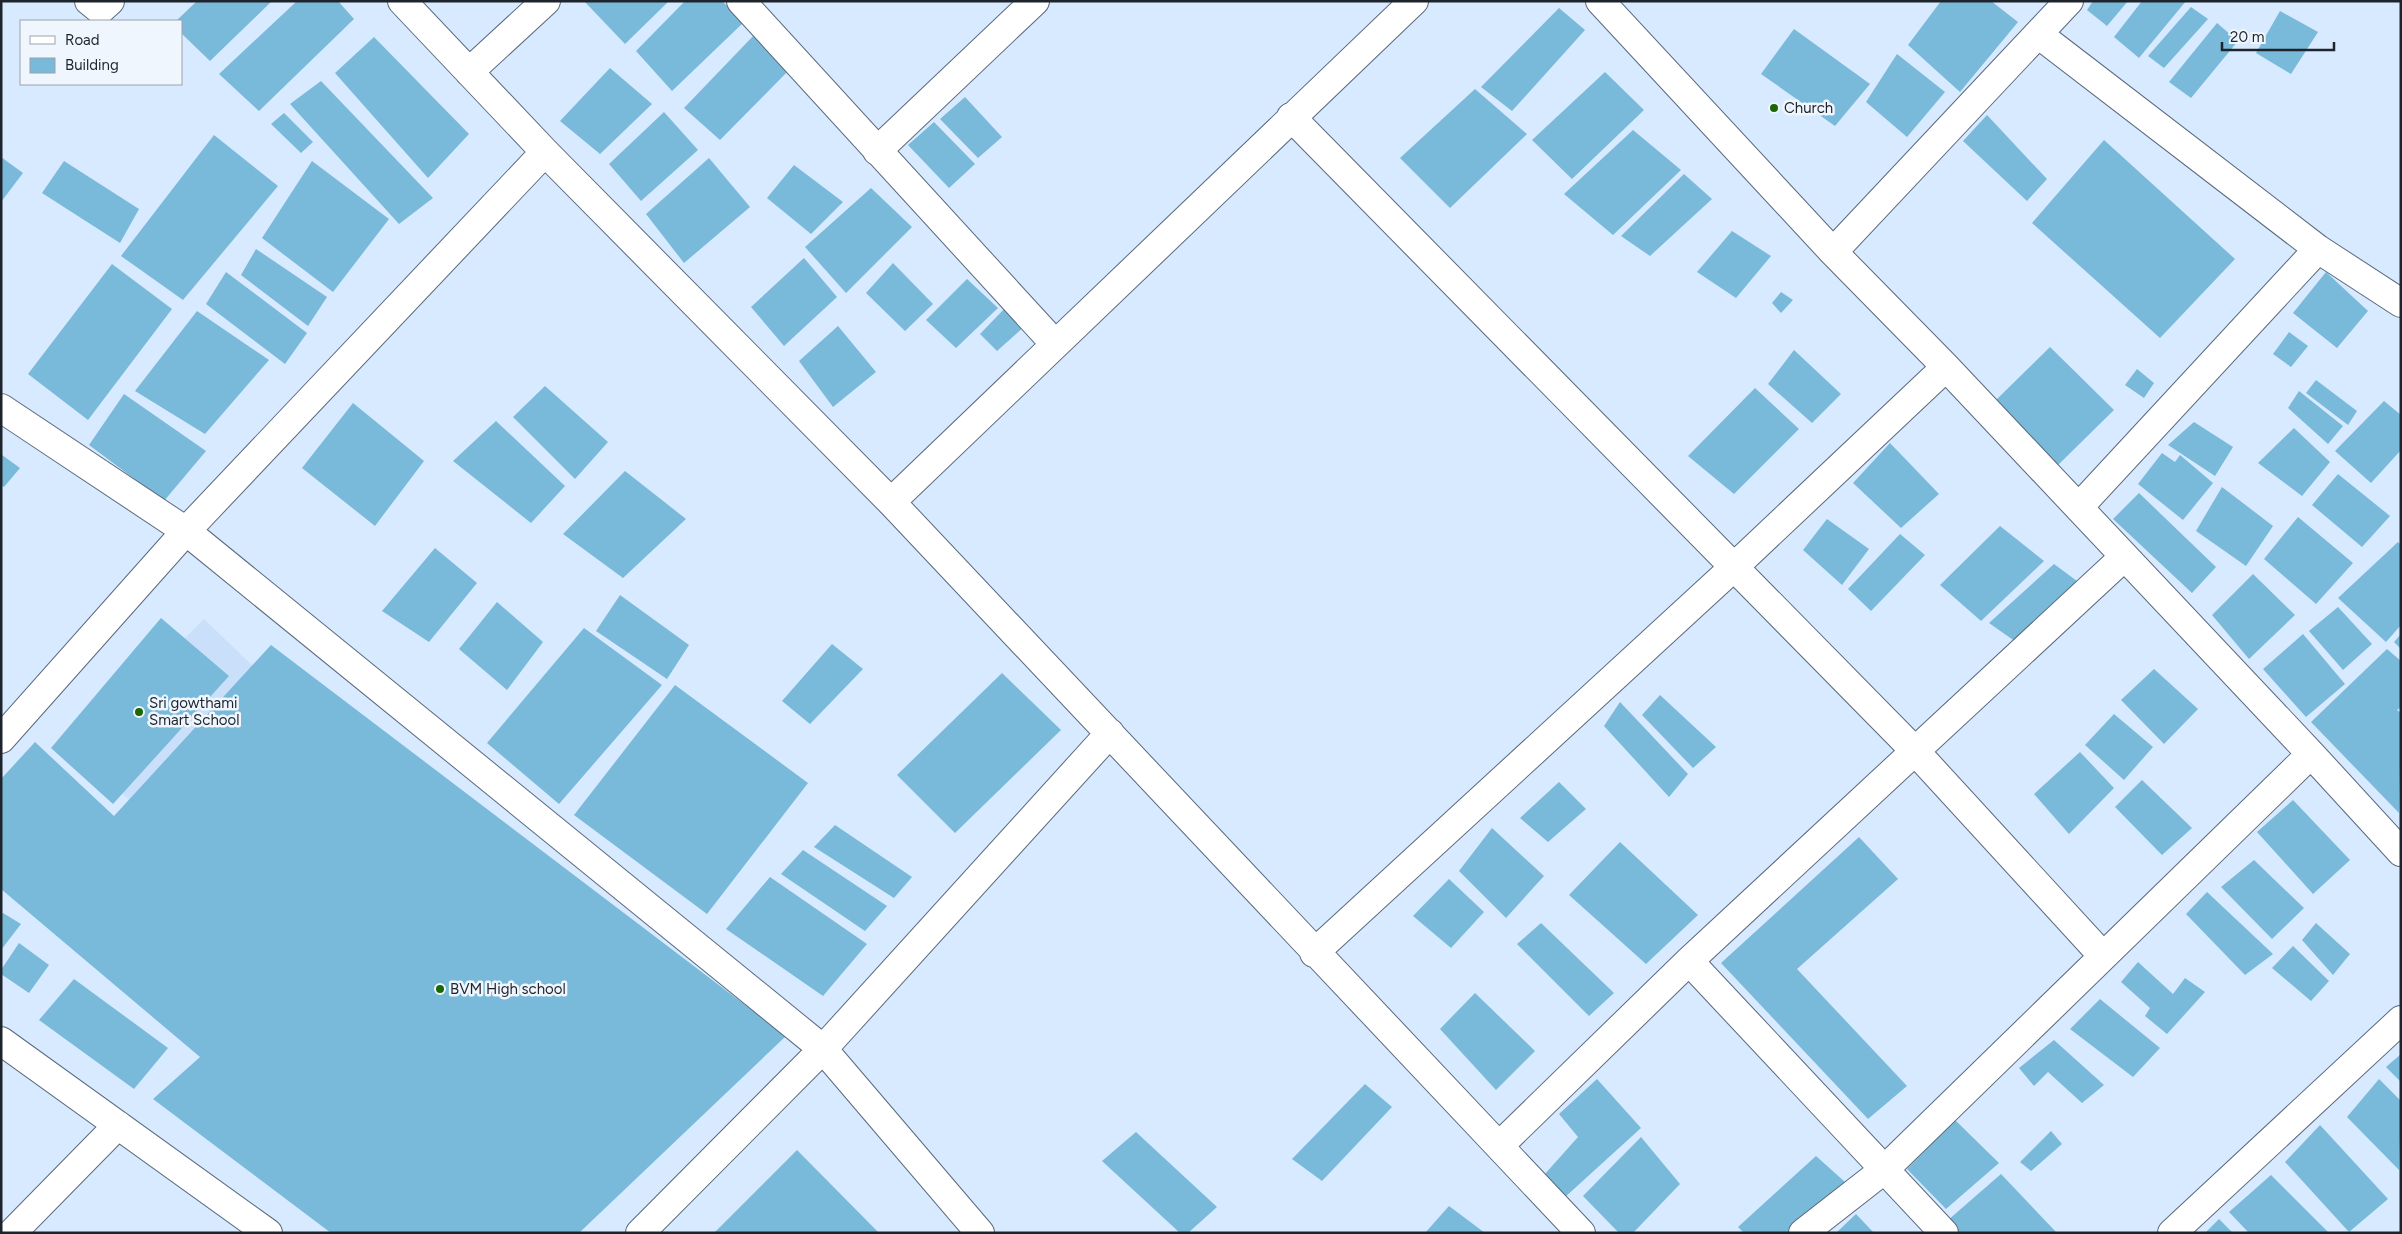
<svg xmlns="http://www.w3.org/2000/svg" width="2402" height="1234" viewBox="0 0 2402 1234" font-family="Figtree,sans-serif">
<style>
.built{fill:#cadffa}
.building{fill:#79b9d9}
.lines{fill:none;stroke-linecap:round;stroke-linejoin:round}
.street-casing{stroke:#5a697c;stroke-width:30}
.street{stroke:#fff;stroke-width:28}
.poi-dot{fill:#1b6704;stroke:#eff6fe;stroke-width:2}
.labels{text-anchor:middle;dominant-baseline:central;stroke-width:5;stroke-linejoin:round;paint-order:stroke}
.poi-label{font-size:15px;fill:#1e242c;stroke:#eff6fe;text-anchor:start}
</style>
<rect width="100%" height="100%" fill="#d8eaff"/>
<path class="built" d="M204 619 278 690 152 818 71 752Z"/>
<path class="building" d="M197 1H272L210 61 181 33V21H176Z
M297 1H338L354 19 259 111 219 74Z
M584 1H669L625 44Z
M685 1H722L744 22 672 91 636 51Z
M1941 1H1991L2018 22 1960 92 1908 45Z
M2093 1H2128L2107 26 2087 10Z
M2142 1H2186L2139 58 2114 37Z
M2191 7 2208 19 2164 68 2148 56Z
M1559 8 1585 30 1512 111 1481 87Z
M2280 11 2318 32 2291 74 2256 53Z
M2217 23 2238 41 2191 98 2169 82Z
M1794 29 1870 84 1835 126 1761 74Z
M756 33 792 67 720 140 684 108Z
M374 37 469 134 428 178 335 73Z
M1897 54 1945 92 1907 137 1866 102Z
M610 68 652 104 600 154 560 121Z
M1605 72 1644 110 1572 179 1532 140Z
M321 81 433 198 399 224 290 104Z
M1475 89 1527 134 1450 208 1400 158Z
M965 97 1002 137 978 158 940 119Z
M664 112 698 150 641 201 609 164Z
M284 113 313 142 301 153 271 124Z
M1987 115 2047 179 2027 201 1963 141Z
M934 122 975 164 949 188 908 145Z
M1633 130 1681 170 1613 235 1564 194Z
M214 135 278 186 183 300 121 256Z
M2104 140 2235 259 2160 338 2032 223Z
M1 157 23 173 1 202Z
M709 158 750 207 684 263 646 214Z
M64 161 139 209 120 243 42 193Z
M312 161 389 219 333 292 262 238Z
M794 165 843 202 811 234 767 198Z
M1684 174 1712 199 1650 256 1621 236Z
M871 188 912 227 846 293 805 247Z
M1732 231 1771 256 1736 298 1697 272Z
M256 249 327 297 308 326 241 275Z
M804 258 837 297 784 346 751 307Z
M893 263 933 304 905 331 866 293Z
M112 264 172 309 88 420 28 374Z
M226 272 307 333 285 364 206 304Z
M2326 272 2368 311 2337 348 2293 313Z
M967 279 998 308 956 348 926 320Z
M1781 292 1793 300 1781 313 1772 303Z
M1007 306 1026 325 997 351 980 334Z
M197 311 269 360 205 434 135 391Z
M838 326 876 372 833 407 799 361Z
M2289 332 2308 346 2291 367 2273 354Z
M2050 347 2114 410 2058 465 1996 400Z
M1794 350 1841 394 1812 423 1768 384Z
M2137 369 2154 383 2144 398 2125 385Z
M2316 380 2357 411 2348 425 2306 393Z
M545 386 608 442 575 479 513 417Z
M1755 388 1799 429 1734 494 1688 456Z
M2299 391 2343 426 2328 444 2288 408Z
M124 394 206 451 164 501 89 445Z
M2384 401 2401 415V450L2371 483 2335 451Z
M353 403 424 461 375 526 302 468Z
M496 421 565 486 531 523 453 461Z
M2194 422 2233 447 2215 476 2168 445Z
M2294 428 2330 462 2302 496 2258 463Z
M1890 443 1939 494 1901 528 1853 483Z
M2162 453 2175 462 2180 455 2213 483 2183 520 2138 484Z
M2 455 20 468 4 487 1 485Z
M625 471 686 519 623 578 563 534Z
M2338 474 2390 516 2362 547 2312 505Z
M2222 487 2273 526 2246 566 2196 531Z
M2139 493 2216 567 2192 593 2113 519Z
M2298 517 2353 563 2316 604 2264 559Z
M1827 519 1869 549 1842 585 1803 550Z
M2000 526 2044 561 1981 621 1940 585Z
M1900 534 1925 555 1871 611 1848 589Z
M2398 542 2401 545V625L2386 642 2338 598Z
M435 548 477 583 429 642 382 611Z
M2054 564 2081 584 2016 642 1989 623Z
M2253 574 2295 615 2249 659 2212 615Z
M620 595 689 645 667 679 596 631Z
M497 602 543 642 507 690 459 649Z
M2338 607 2372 644 2343 670 2309 631Z
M161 618 229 676 113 804 51 748Z
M584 628 662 685 559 804 487 743Z
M2303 634 2345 684 2306 717 2263 669Z
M2401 634V649L2394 642Z
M832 644 863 669 810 724 782 701Z
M271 645 786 1036 579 1233H331L153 1099 200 1057 1 889V779L35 742 114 816Z
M2387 649 2401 661V707L2397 710 2401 713 2399 813 2311 722Z
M2154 669 2198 709 2164 744 2121 700Z
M1002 673 1061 730 955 833 897 775Z
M675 685 808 783 707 914 574 815Z
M1660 695 1716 747 1693 768 1642 715Z
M1620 702 1688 774 1669 797 1604 726Z
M2114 714 2153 747 2124 780 2085 745Z
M2080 752 2114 788 2069 834 2034 794Z
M2142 780 2192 828 2162 855 2115 807Z
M1559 782 1586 809 1548 842 1520 818Z
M2293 800 2350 860 2313 894 2257 832Z
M835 825 912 877 894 898 814 847Z
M1492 828 1544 876 1506 918 1459 871Z
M1859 837 1898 879 1797 969 1907 1086 1868 1119 1721 963Z
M1620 842 1698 915 1646 964 1569 895Z
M803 850 887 906 865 931 781 874Z
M2254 860 2304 908 2272 939 2221 887Z
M770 877 867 944 823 996 726 929Z
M1449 879 1484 912 1451 948 1413 916Z
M2207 892 2273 954 2245 975 2186 914Z
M3 913 21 924 1 950V915Z
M1541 923 1614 993 1589 1016 1517 944Z
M2316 923 2350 954 2333 975 2302 940Z
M19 943 49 965 29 993 1 974V970Z
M2293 946 2329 981 2311 1001 2272 968Z
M2138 962 2173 994 2185 978 2205 992 2167 1034 2145 1016 2150 1008 2121 982Z
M74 979 168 1048 134 1089 39 1020Z
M1475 993 1535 1051 1496 1090 1440 1029Z
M2100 999 2160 1048 2133 1077 2070 1029Z
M2054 1040 2104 1085 2082 1103 2048 1072 2034 1086 2019 1068Z
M2401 1054V1082L2386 1067Z
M1597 1079 1641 1128 1564 1198 1544 1175 1578 1137 1559 1114Z
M2379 1079 2401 1101 2399 1170 2347 1117Z
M1365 1084 1392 1107 1322 1181 1292 1159Z
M1955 1120 1999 1163 1946 1209 1907 1169Z
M2320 1125 2388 1199 2349 1232 2285 1162Z
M2051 1131 2062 1144 2031 1171 2020 1162Z
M1136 1132 1217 1207 1188 1233H1180L1102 1161Z
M1641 1137 1680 1184 1633 1233H1619L1583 1196Z
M797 1150 879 1233H714Z
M1816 1156 1845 1182 1788 1233H1744L1738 1227Z
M2001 1174 2057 1233H1958L1947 1221Z
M2271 1175 2329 1233H2249L2229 1212Z
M1449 1206 1485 1233H1425Z
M1856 1214 1874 1233H1836Z
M2219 1219 2233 1233H2205Z"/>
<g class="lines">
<defs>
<path id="street" d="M89 1 100 10 110 1
M402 1 545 152 891 502 1581 1233
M741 1 1055 344
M1600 1 1833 252 1946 367 2311 754 2401 852
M2038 34 2318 249 2401 303
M469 72 546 1
M1291 117 1915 751 2103 956
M877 151 1035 1
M1833 252 2069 1
M1 408 186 531 823 1049 980 1233
M891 502 1414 1
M2079 507 2318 249
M1 739 186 531 545 152
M1314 953 1734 567 1946 367
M1689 961 1944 1233
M1 1041 268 1233
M1499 1146 1689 961 2124 557
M12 1233 118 1125
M640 1233 823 1049 1110 733
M1803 1233 1885 1169 2311 754
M2172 1233 2401 1020"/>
</defs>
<use href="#street" class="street-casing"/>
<use href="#street" class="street"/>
</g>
<g class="poi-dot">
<circle cx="1774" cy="108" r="5"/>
<circle cx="139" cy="712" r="5"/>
<circle cx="440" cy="989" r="5"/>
</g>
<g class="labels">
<g class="poi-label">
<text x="1784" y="108">Church</text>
<text x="149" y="703">Sri gowthami<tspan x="149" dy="17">Smart School</tspan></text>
<text x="450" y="989">BVM High school</text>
</g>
</g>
<rect width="2402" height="1234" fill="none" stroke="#1e242c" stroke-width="5"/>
<rect x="20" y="20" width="162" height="65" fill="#eff6fe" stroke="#9ba2aa"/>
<rect x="30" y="36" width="25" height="8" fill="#ffffff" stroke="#9ba2aa"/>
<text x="65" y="45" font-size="15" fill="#1e242c">Road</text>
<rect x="30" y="58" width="25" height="15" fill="#79b9d9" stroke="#9ba2aa"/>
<text x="65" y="70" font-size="15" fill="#1e242c">Building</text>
<path d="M2222 42v8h112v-8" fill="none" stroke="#1e242c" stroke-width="2.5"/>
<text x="2230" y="42" font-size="15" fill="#1e242c" stroke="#eff6fe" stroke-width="4" paint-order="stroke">20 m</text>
</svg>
